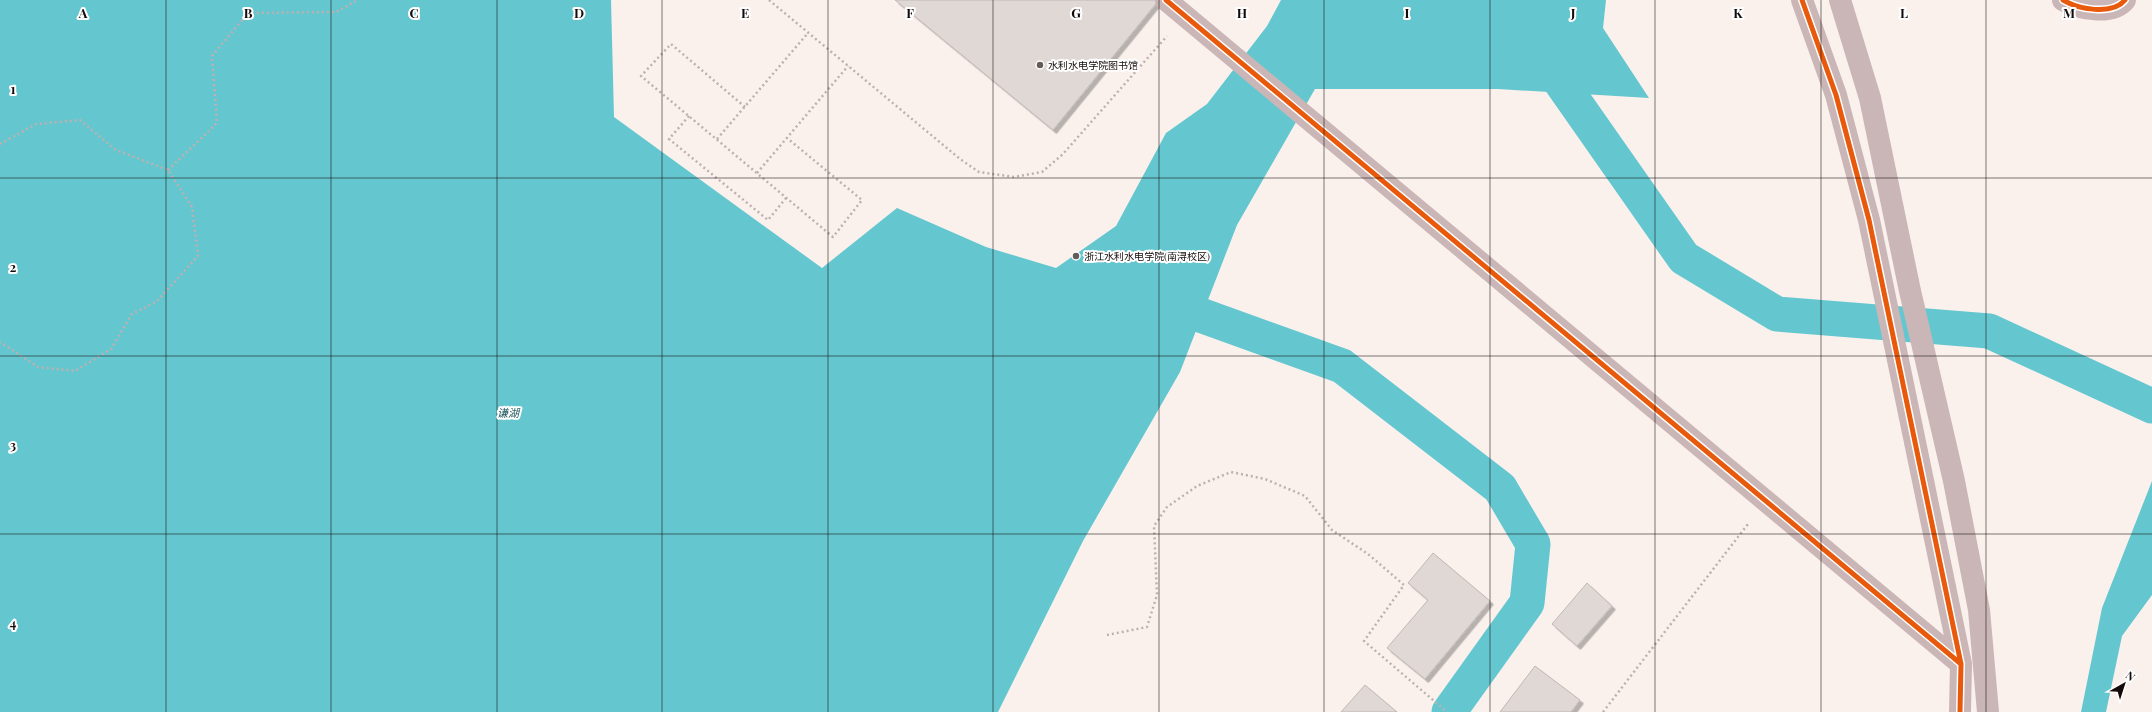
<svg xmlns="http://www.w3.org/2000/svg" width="2152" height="712" viewBox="0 0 2152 712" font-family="'Playfair Display','Noto Sans SC',serif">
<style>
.water{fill:#64c7d0}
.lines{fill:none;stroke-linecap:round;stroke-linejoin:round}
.canal{stroke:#64c7d0;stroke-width:35}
.building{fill:#dfd8d5;stroke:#c0b8b5;filter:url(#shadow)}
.path{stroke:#beb0b0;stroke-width:2.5;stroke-dasharray:2 3;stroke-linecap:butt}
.minor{stroke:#cab6b7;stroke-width:22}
.cycleway-casing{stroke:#fff;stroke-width:8}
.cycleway{stroke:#e8590c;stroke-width:5}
.grid{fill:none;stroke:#120b09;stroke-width:1;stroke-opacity:0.55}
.poi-dot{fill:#635c59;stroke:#fff;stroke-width:1.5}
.labels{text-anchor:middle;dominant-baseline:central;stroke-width:4;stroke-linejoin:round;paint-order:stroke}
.poi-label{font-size:10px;fill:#120b09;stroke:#fff;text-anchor:start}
.water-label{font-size:11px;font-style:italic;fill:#255c62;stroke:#fff}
.grid-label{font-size:13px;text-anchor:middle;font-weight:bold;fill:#120b09;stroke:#fff;stroke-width:4;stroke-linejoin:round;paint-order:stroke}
</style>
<defs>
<filter id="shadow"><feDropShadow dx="3.5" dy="3.5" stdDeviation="0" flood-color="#0004"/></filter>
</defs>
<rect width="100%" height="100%" fill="#faf1ed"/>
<path class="water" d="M0 0H611L614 117 822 268 897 208 986 247 1056 268 1116 226 1166 133 1207 104 1267 26 1281 0H1606L1603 28 1649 98 1498 89H1315L1237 225 1180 372 1083 541 998 712H0Z
M2152 481V595L2122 636 2106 712H2081L2102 608Z"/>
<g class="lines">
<path class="canal" d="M1463 0 1546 61 1684 258 1777 314 1989 331 2152 406
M1156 299 1342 366 1500 488 1533 544 1527 603 1449 712"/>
</g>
<path class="building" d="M895 0H1159L1053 130Z
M1433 553 1490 601 1425 679 1387 648 1428 600 1408 583Z
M1587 583 1612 606 1577 646 1552 624Z
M1535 666 1580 700 1571 712H1500Z
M1365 685 1397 712H1341Z"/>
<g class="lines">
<path class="path" d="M769 0 960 159 979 172 1014 177 1042 172 1063 154 1167 36
M745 107 671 44 641 76 833 237 862 200 787 138
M689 116 669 139 768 220 786 198
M717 139 808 33
M0 144 36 124 80 120 116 150 168 170 192 207 198 256 156 302 132 314 111 349 75 371 38 367 0 342
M168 170 217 123 212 56 248 13 336 12 358 0
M757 173 848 66
M1107 635 1147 627 1157 595 1154 526 1167 507 1197 486 1231 472 1265 479 1305 496 1332 530 1368 554 1404 585 1364 641 1447 712
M1603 712 1748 524"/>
<path class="minor" d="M1166 0 1961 664
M1802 0 1836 95 1869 220 1961 664 1960 712
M1840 0 1870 98 1910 291 1954 481 1979 610 1988 712
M2063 0C2078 9 2112 16 2125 0"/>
<defs>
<path id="cycleway" d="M1166 0 1961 664
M1802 0 1836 95 1869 220 1961 664 1960 712
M2063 0C2078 9 2112 16 2125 0"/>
</defs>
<use href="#cycleway" class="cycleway-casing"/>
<use href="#cycleway" class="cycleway"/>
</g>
<path class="grid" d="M166 0V712M331 0V712M497 0V712M662 0V712M828 0V712M993 0V712M1159 0V712M1324 0V712M1490 0V712M1655 0V712M1821 0V712M1986 0V712M0 178H2152M0 356H2152M0 534H2152"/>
<g class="poi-dot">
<circle cx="1040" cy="65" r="4"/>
<circle cx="1076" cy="256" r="4"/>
</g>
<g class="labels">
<g class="poi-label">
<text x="1048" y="65">水利水电学院图书馆</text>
<text x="1084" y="256">浙江水利水电学院(南浔校区)</text>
</g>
<g class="water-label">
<text x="508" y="412">谦湖</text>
</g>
</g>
<g class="grid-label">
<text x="83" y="18">A</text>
<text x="248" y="18">B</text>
<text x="414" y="18">C</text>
<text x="579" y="18">D</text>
<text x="745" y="18">E</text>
<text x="910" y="18">F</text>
<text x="1076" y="18">G</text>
<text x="1242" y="18">H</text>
<text x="1407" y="18">I</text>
<text x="1573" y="18">J</text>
<text x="1738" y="18">K</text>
<text x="1904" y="18">L</text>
<text x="2069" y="18">M</text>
<text x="13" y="94">1</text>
<text x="13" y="272">2</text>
<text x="13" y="450">3</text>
<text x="13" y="628">4</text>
</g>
<g transform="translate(2124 684) rotate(39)" stroke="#ffffff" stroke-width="3" paint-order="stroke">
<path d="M0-3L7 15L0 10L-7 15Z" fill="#120b09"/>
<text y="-6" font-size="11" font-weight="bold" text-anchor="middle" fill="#120b09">N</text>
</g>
</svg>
